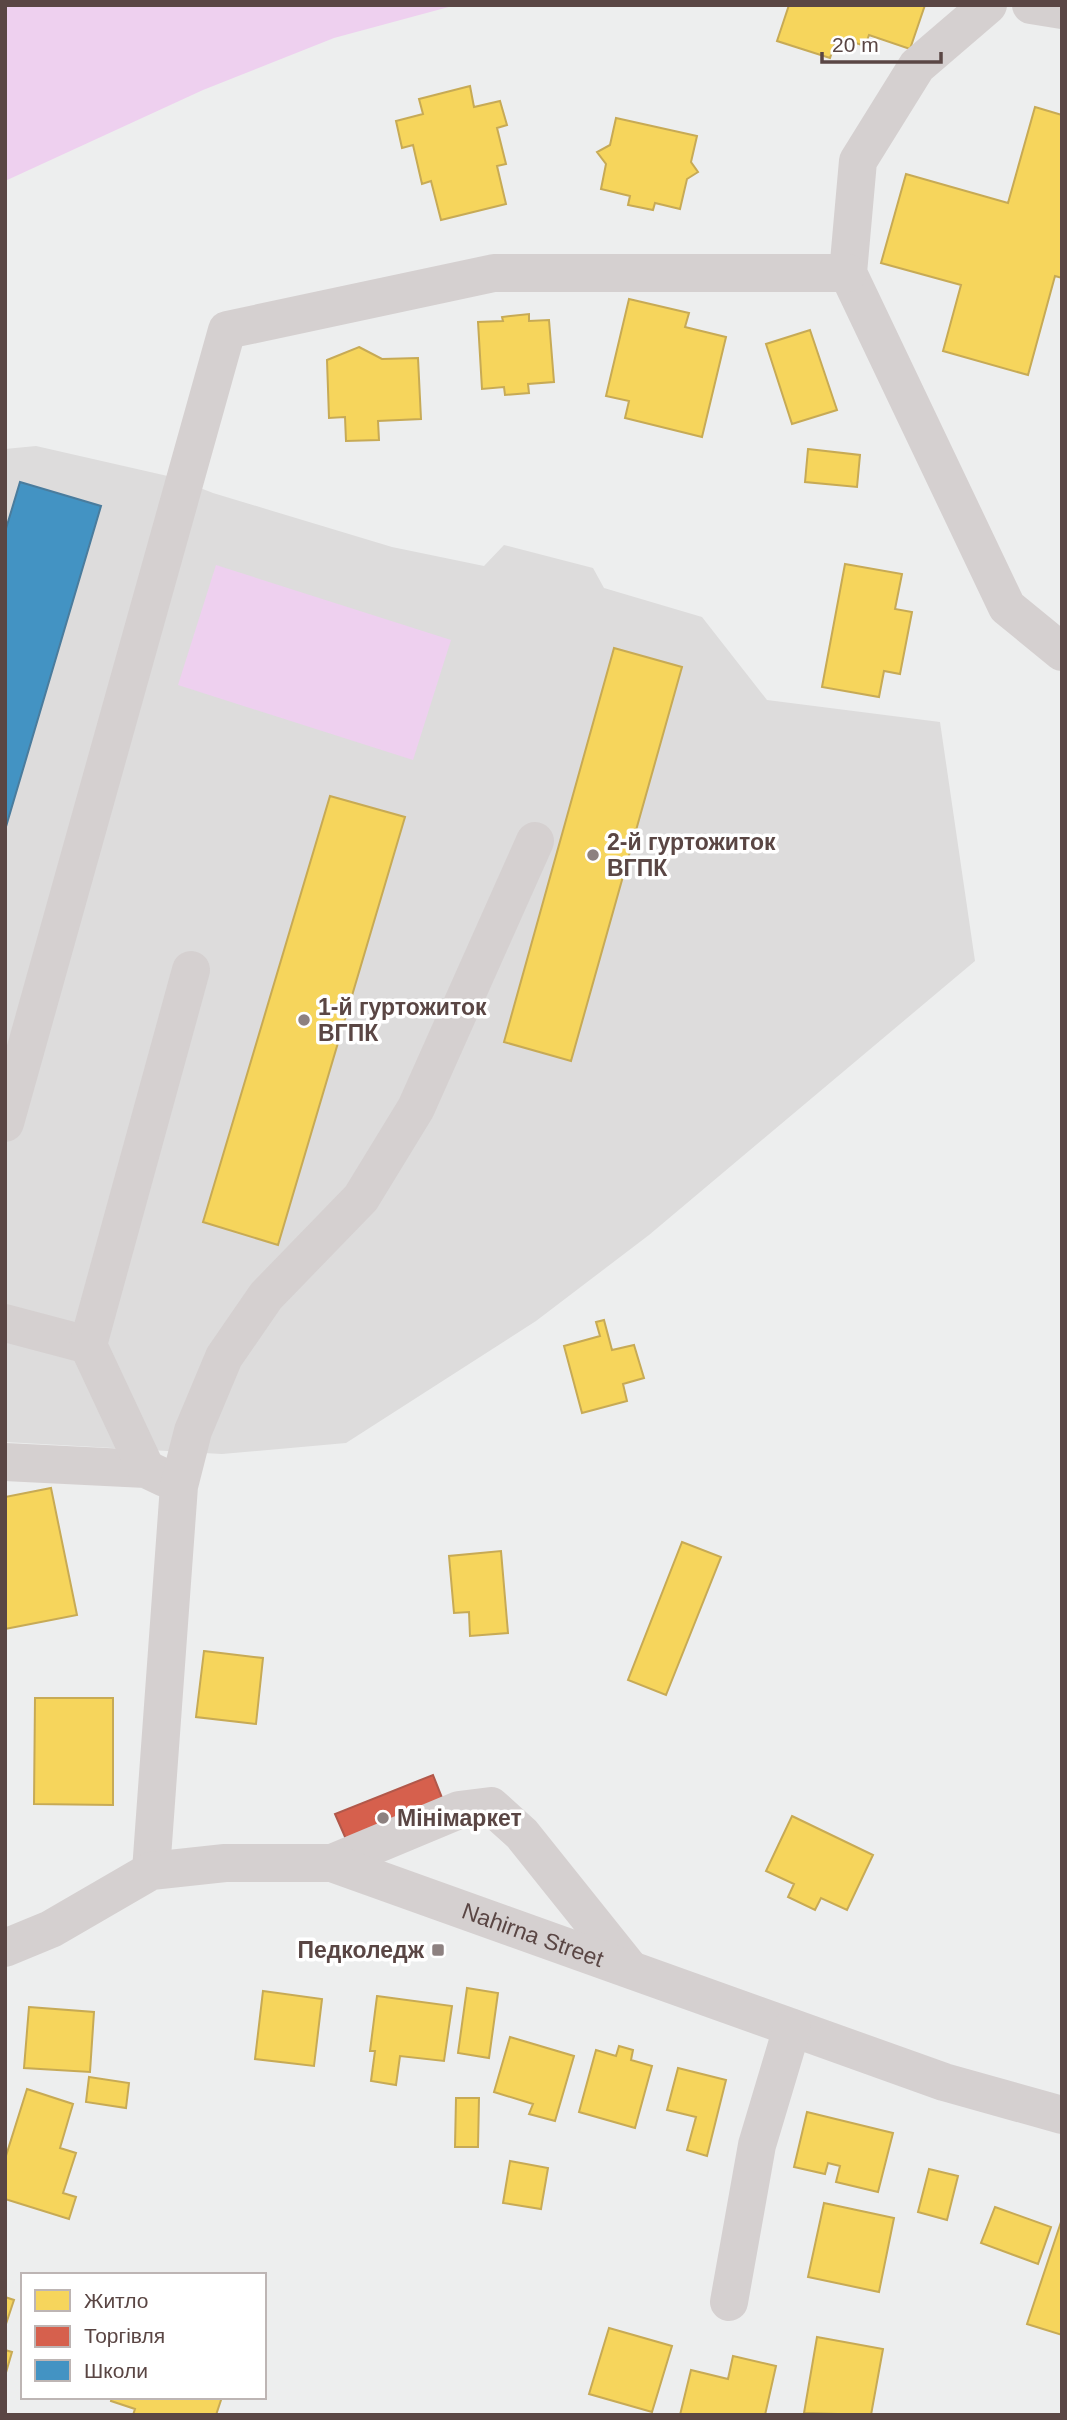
<svg xmlns="http://www.w3.org/2000/svg" width="1067" height="2420" viewBox="0 0 1067 2420" font-family="Helvetica,sans-serif">
<style>
.education{fill:#dddcdc}
.green{fill:#eed0ef}
.homes{fill:#f6d55c;stroke:#c7aa55;stroke-width:2}
.shops{fill:#d6604d;stroke:#b1584a;stroke-width:2}
.schools{fill:#4393c3;stroke:#4a7c9d;stroke-width:2}
.lines{fill:none;stroke-linecap:round;stroke-linejoin:round}
.minor{stroke:#d5d0d0;stroke-width:38}
.poi-dot{fill:#8d8180;stroke:#fff;stroke-width:2.5}
.labels{text-anchor:middle;dominant-baseline:central;stroke-width:7;stroke-linejoin:round;paint-order:stroke}
.poi-label{font-size:23px;font-weight:bold;fill:#5a4644;stroke:#fff;text-anchor:start}
.street-label{font-size:23px;fill:#5a4644;stroke:#fff}
</style>
<rect width="100%" height="100%" fill="#edeeee"/>
<path class="education" d="M36 446 172 477 213 493 392 547 484 566 504 545 593 568 604 588 702 617 767 700 940 722 975 961 649 1235 536 1321 346 1443 222 1454 5 1442V449Z"/>
<path class="green" d="M5 5H456L334 38 203 90 5 181Z
M216 565 451 640 413 760 178 685Z"/>
<path class="homes" d="M789 5H925L910 49 869 35 865 46 837 37 830 58 777 41Z
M470 86 474 107 500 101 507 125 497 128 506 164 497 166 506 204 441 220 431 181 422 184 413 145 402 148 396 121 423 114 419 99Z
M1035 107 1062 115V278L1055 276 1028 375 943 351 961 285 881 263 906 174 1008 203Z
M616 118 697 136 691 162 698 172 687 179 680 209 655 203 653 210 628 205 630 196 601 189 606 164 597 152 610 145Z
M629 299 689 313 685 327 726 337 702 437 625 418 629 401 606 396Z
M529 314V321L549 320 554 382 528 384 529 393 505 395 504 387 482 389 478 322 503 321 502 317Z
M810 330 837 410 792 424 766 344Z
M359 347 382 359 418 358 421 419 378 421 379 440 346 441 345 417 329 418 327 360Z
M808 449 860 455 857 487 805 482Z
M845 564 902 574 895 609 912 612 900 674 884 671 879 697 822 687Z
M614 648 682 667 571 1061 504 1042Z
M330 796 405 817 278 1245 203 1222Z
M604 1320 612 1350 634 1345 644 1378 623 1384 627 1401 582 1413 564 1346 600 1336 596 1322Z
M51 1488 77 1615 5 1629V1497Z
M682 1542 721 1557 666 1695 628 1680Z
M501 1551 508 1633 470 1636 469 1612 454 1613 449 1556Z
M204 1651 263 1658 256 1724 196 1717Z
M35 1698H113V1805L34 1804Z
M792 1816 873 1855 847 1910 821 1898 815 1910 788 1897 794 1884 766 1871Z
M467 1988 498 1993 489 2058 458 2053Z
M263 1991 322 1999 314 2066 255 2059Z
M377 1996 452 2006 444 2061 400 2056 396 2085 371 2081 375 2051H370Z
M29 2007 94 2012 90 2072 24 2068Z
M510 2037 574 2056 555 2121 529 2114 533 2104 494 2092Z
M619 2046 633 2050 631 2060 652 2066 635 2128 579 2112 596 2050 616 2056Z
M678 2068 726 2080 707 2156 687 2150 696 2117 667 2110Z
M89 2077 129 2083 126 2108 86 2102Z
M27 2089 73 2104 60 2148 76 2153 63 2193 76 2197 69 2219 5 2199V2159Z
M456 2098H479L478 2147H455Z
M807 2112 893 2133 878 2192 836 2182 840 2166 828 2163 825 2174 794 2167Z
M510 2161 548 2168 541 2209 503 2203Z
M929 2169 958 2176 947 2220 918 2212Z
M824 2203 894 2218 879 2292 808 2277Z
M995 2207 1051 2227 1038 2264 981 2243Z
M1062 2219V2335L1027 2324Z
M5 2297 14 2300 5 2327Z
M609 2328 672 2346 652 2412 589 2394Z
M817 2337 883 2349 871 2415 804 2413Z
M5 2350 12 2352 5 2376Z
M733 2356 776 2366 765 2415H680L691 2370 728 2379Z
M112 2397H222L216 2415H133L135 2409 111 2401Z"/>
<path class="shops" d="M433 1775 446 1808 349 1846 335 1814Z"/>
<path class="schools" d="M20 482 101 506 5 830V532Z"/>
<g class="lines">
<g class="minor">
<path d="M988 5 917 66 858 161 848 273 1007 607 1062 652"/>
<path d="M1031 5 1062 10"/>
<path d="M5 1123 227 330 494 273H848"/>
<path d="M5 1323 88 1345"/>
<path d="M5 1462 146 1469 165 1478"/>
<path d="M146 1469 88 1345 191 970"/>
<path d="M332 1863 459 1810 491 1806 522 1834 630 1969"/>
<path d="M151 1871 179 1486 193 1431 224 1357 266 1296 361 1198 416 1108 535 841"/>
<path id="s1" d="M5 1948 51 1929 151 1871 225 1863H332L944 2082 1062 2115"/>
<path d="M729 2302 757 2145 792 2028"/>
</g>
</g>
<g class="poi-dot">
<circle cx="593" cy="855" r="7"/>
<circle cx="304" cy="1020" r="7"/>
<circle cx="383" cy="1818" r="7"/>
<rect x="431" y="1943" width="14" height="14" rx="3.5"/>
</g>
<g class="labels">
<g class="poi-label">
<text x="607" y="842">2-й гуртожиток<tspan x="607" dy="26">ВГПК</tspan></text>
<text x="318" y="1007">1-й гуртожиток<tspan x="318" dy="26">ВГПК</tspan></text>
<text x="397" y="1818">Мінімаркет</text>
<text x="424" y="1950" text-anchor="end">Педколедж</text>
</g>
<g class="street-label">
<text stroke="none"><textPath href="#s1" startOffset="560">Nahirna Street</textPath></text>
</g>
</g>
<rect width="1067" height="2420" fill="none" stroke="#5a4644" stroke-width="14"/>
<rect x="21" y="2273" width="245" height="126" fill="#ffffff" stroke="#bdb5b4" stroke-width="2"/>
<rect x="35" y="2290" width="35" height="21" fill="#f6d55c" stroke="#bdb5b4" stroke-width="2"/>
<text x="84" y="2308" font-size="21" fill="#5a4644">Житло</text>
<rect x="35" y="2326" width="35" height="21" fill="#d6604d" stroke="#bdb5b4" stroke-width="2"/>
<text x="84" y="2343" font-size="21" fill="#5a4644">Торгівля</text>
<rect x="35" y="2360" width="35" height="21" fill="#4393c3" stroke="#bdb5b4" stroke-width="2"/>
<text x="84" y="2378" font-size="21" fill="#5a4644">Школи</text>
<path d="M822 52v10h119v-10" fill="none" stroke="#5a4644" stroke-width="3.5"/>
<text x="832" y="52" font-size="21" fill="#5a4644" stroke="#ffffff" stroke-width="5" paint-order="stroke">20 m</text>
</svg>
